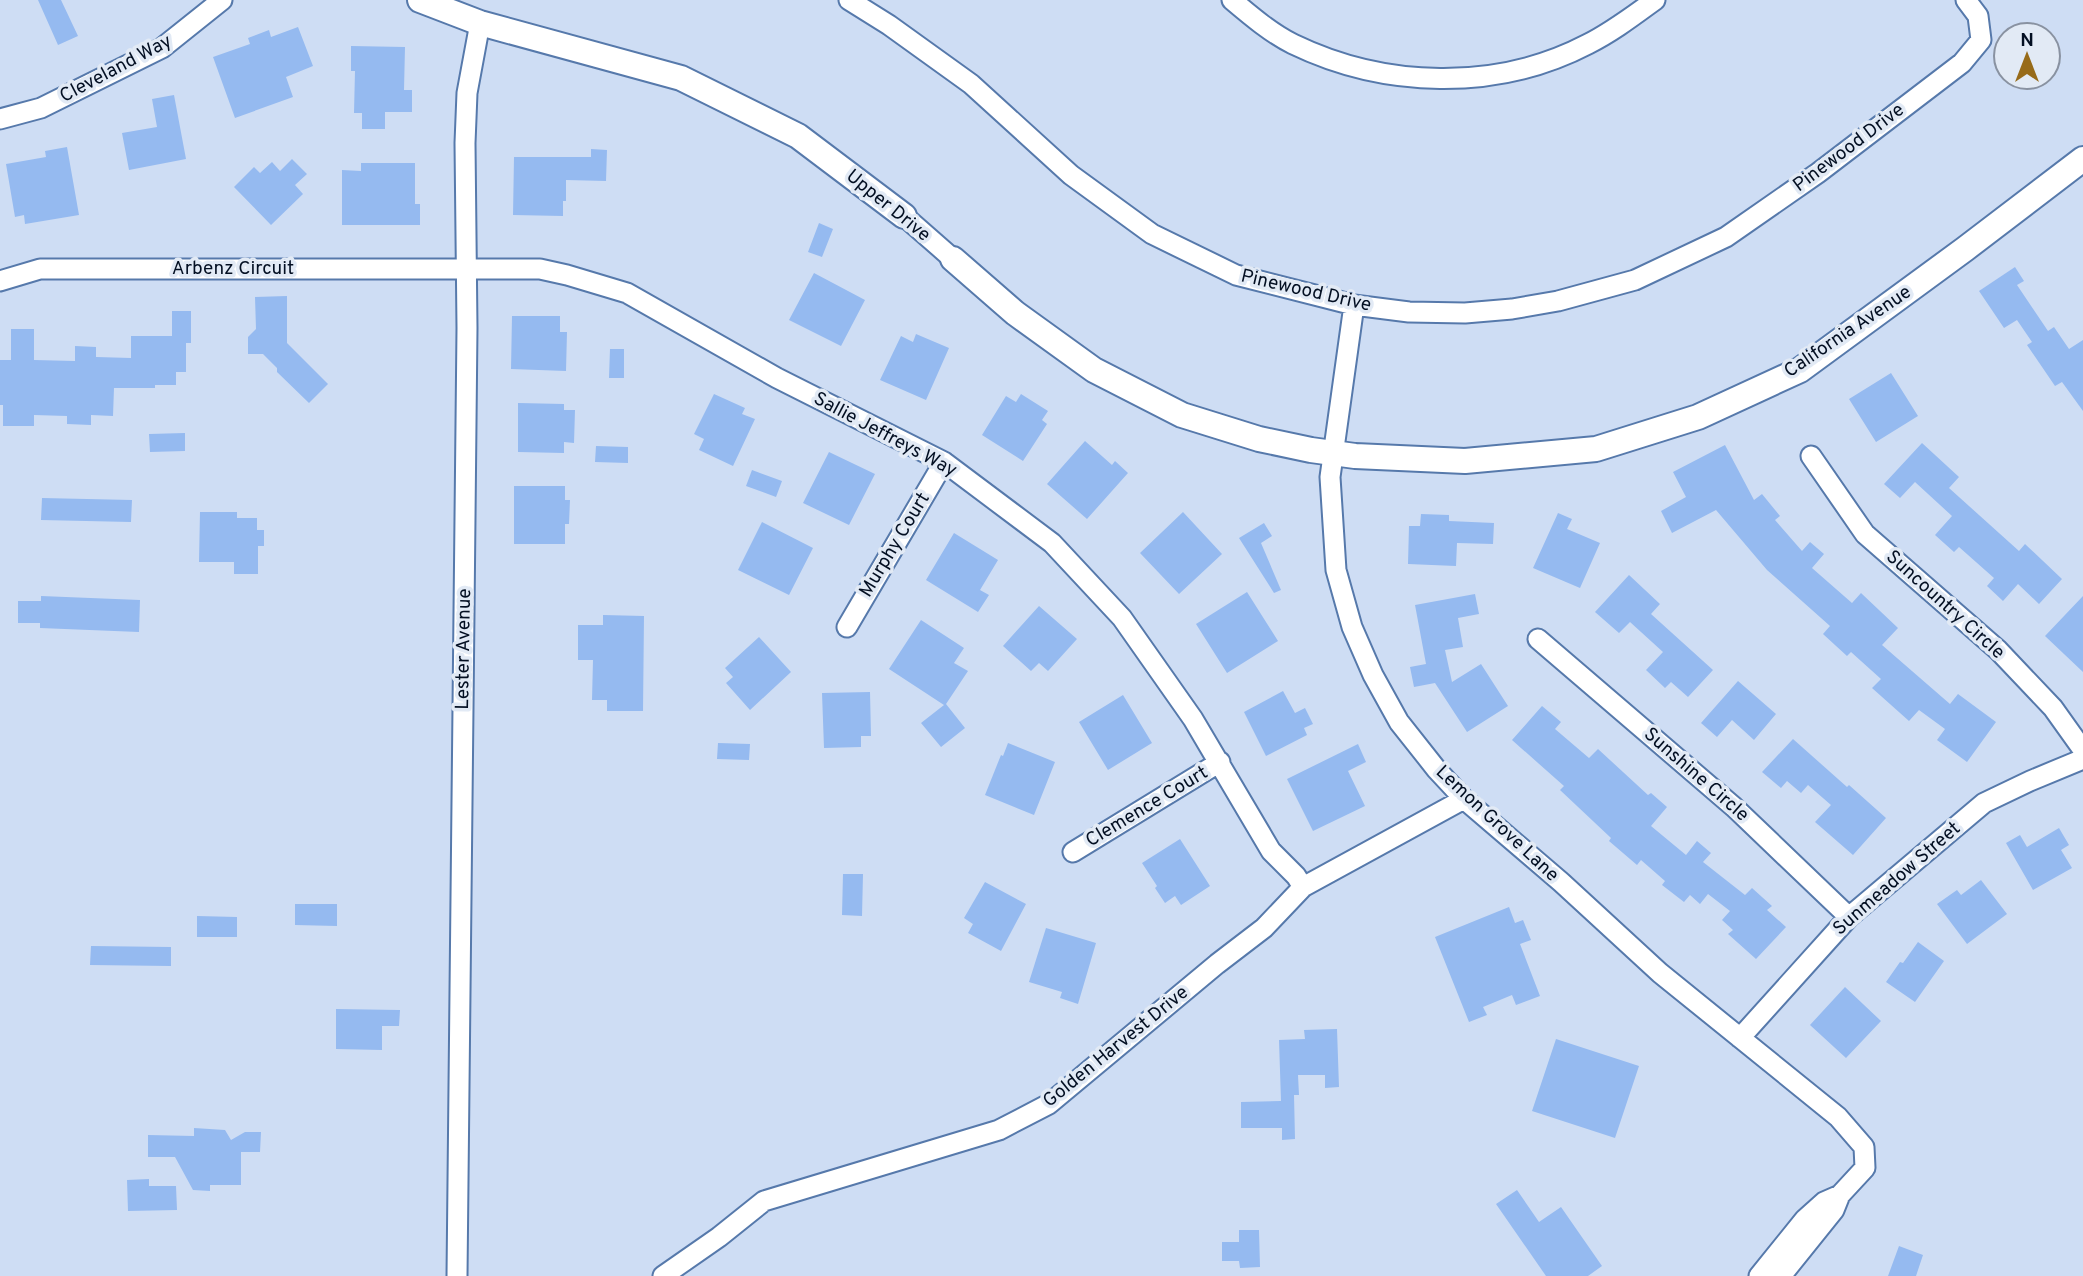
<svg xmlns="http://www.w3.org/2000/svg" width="2083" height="1276" viewBox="0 0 2083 1276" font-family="Overpass,sans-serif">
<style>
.building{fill:#95baf0}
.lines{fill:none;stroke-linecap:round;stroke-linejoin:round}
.minor-casing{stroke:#5679ab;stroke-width:23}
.major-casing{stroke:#5679ab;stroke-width:28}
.minor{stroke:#fff;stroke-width:19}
.major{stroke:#fff;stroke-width:24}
.labels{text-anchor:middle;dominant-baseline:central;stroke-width:7;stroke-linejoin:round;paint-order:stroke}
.street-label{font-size:19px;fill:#030f22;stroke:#e2eaf5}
</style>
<rect width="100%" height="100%" fill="#ceddf4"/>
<path class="building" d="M38 0H61L78 36 58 45Z
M298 27 313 66 286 77 293 97 235 118 213 57 250 44 248 38 269 30 271 37Z
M351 46 405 47 404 90H412V112H385V129H362V113H354L355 71H351Z
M174 95 186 159 129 170 122 133 157 127 152 99Z
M67 147 79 215 25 224 24 215 15 217 6 164 46 157 45 151Z
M591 149 607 150 606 181 566 180V201H563V216L513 215 514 157H591Z
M292 159 307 174 295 185 303 194 271 225 234 187 254 167 260 173 272 162 280 171Z
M361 163H415V204H420V225H342V170L361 171Z
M819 223 833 229 822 257 808 252Z
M2015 267 2024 281 2017 285 2048 331 2054 327 2069 349 2083 340V411L2062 382 2055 386 2027 345 2032 342 2017 320 2004 328 1979 291Z
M814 273 865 300 841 346 789 320Z
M287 296V343L328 384 309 403 277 372V368L263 354H248V337L256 329 255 297Z
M172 311H191V343H186V372H176V385H155V388H114L113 416 91 415V425L67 424V416L34 415V426H3V405H0V360H11V329H34V360L75 361V346L96 347V357L131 358V336H172Z
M512 316H560V332H567L566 371 511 369Z
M916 334 949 348 926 400 880 380 901 336 913 342Z
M610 349H624V378H609Z
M1891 373 1918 416 1876 442 1849 399Z
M714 394 745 408 742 414 755 419 733 466 699 450 704 439 694 434Z
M1021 394 1048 411 1042 420 1047 424 1023 461 982 435 1006 396 1016 402Z
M518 403 564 404V410H575L574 443 564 442V453L518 452Z
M185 433V451L150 452 149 434Z
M1085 441 1112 465 1115 461 1128 473 1087 519 1047 484Z
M1922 443 1959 477 1949 488 2019 551 2025 544 2062 579 2039 604 2018 584 2003 601 1987 586 1994 578 1959 547 1954 552 1935 535 1952 516 1915 482 1900 498 1884 484Z
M1725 445 1754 500 1762 494 1780 516 1775 520 1802 551 1810 542 1824 554 1812 568 1852 603 1861 593 1898 628 1882 645 1950 704 1958 694 1996 722 1967 762 1937 740 1945 729 1919 710 1909 721 1872 688 1881 679 1851 652 1847 656 1823 634 1830 626 1767 570 1716 510 1672 533 1661 511 1686 497 1673 472Z
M596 446 628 447V463L595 462Z
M829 452 875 474 849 525 803 503Z
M752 470 782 481 776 497 746 486Z
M514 486H565V500H570L569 524H565V544H514Z
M42 498 132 500 131 522 41 520Z
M200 512H237V518H257V530H264V546H258V574H234V562H199Z
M1183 512 1222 554 1179 594 1140 553Z
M1558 513 1572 519 1567 529 1600 543 1580 588 1533 568Z
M1421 514 1449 515V521L1494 523 1493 544 1457 543 1456 566 1408 564 1409 526H1420Z
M762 522 813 548 789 595 738 570Z
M1264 523 1272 536 1261 543 1281 590 1274 593 1239 538Z
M954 533 998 560 980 590 989 595 978 612 926 580Z
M1629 575 1660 604 1651 614 1713 670 1688 697 1671 682 1665 688 1646 670 1663 652 1630 622 1619 633 1595 612Z
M1247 592 1278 641 1227 673 1196 624Z
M1475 594 1479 614 1458 618 1463 647 1445 650 1452 682 1481 664 1508 706 1467 732 1435 683 1414 687 1410 667 1426 664 1415 605Z
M41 596 140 600 139 632 40 628V623H18V601H41Z
M2083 596V672L2045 636Z
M1039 606 1077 639 1048 671 1039 663 1031 671 1003 646Z
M603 615 644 616 643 711H607V700H592L593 660H578V625H603Z
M921 620 964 648 954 663 968 671 946 704 965 728 941 747 921 723 944 705 889 669Z
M759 637 791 672 750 710 726 683 733 677 725 668Z
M1738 681 1776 714 1754 740 1732 720 1717 737 1701 723Z
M1283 691 1295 713 1305 708 1313 724 1304 728 1307 735 1266 756 1244 712Z
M870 692 871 736H861V747L824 748 822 693Z
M1123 695 1152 743 1108 770 1079 722Z
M1542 706 1561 722 1555 729 1589 758 1598 749 1648 795 1651 793 1667 807 1651 826 1686 855 1697 841 1711 853 1703 862 1745 895 1752 888 1772 906 1767 910 1786 927 1756 959 1728 934 1733 930 1722 920 1730 911 1708 894 1700 904 1690 895 1684 902 1662 885 1665 881 1641 860 1637 865 1609 841 1611 838 1560 790 1564 786 1512 740Z
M1793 739 1847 787 1849 785 1886 818 1853 855 1815 822 1831 805 1808 785 1801 793 1787 781 1781 788 1762 772Z
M718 743 750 744 749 760 717 759Z
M1008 743 1055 762 1034 815 985 795 1001 755 1003 756Z
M1358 744 1366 762 1348 771 1365 806 1313 831 1287 779Z
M2059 828 2069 845 2061 850 2072 868 2033 890 2006 843 2020 835 2027 847Z
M1180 839 1210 886 1181 905 1175 896 1165 903 1155 888 1157 886 1142 863Z
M843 874H863L862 916 842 915Z
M1981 880 2007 914 1967 944 1937 904 1957 890 1961 895Z
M985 882 1026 904 1001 951 968 933 973 924 964 918Z
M295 904H337V926L295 925Z
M1509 907 1515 923 1523 920 1531 940 1520 944 1540 996 1516 1005 1512 995 1483 1007 1487 1015 1469 1022 1435 937Z
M197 916 237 917V937H197Z
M1046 928 1096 943 1078 1004 1060 998 1062 992 1029 982Z
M1918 942 1944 961 1915 1002 1886 982 1900 962 1903 963Z
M91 946 171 947V966L90 965Z
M1845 987 1881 1021 1846 1058 1810 1025Z
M336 1009 400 1010 399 1026H382V1050L336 1049Z
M1337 1029 1339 1087 1325 1088V1075H1298L1299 1095H1294L1295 1139 1282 1140V1128H1241V1102L1281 1101 1279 1040 1305 1039 1304 1030Z
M1556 1039 1639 1066 1615 1138 1532 1111Z
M194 1128 225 1130 231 1140 245 1132H261L260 1152H241V1185H210V1191L193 1190 175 1157H148V1135L194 1136Z
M149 1179V1186H176L177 1210 128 1211 127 1180Z
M1517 1190 1539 1222 1561 1207 1602 1266 1588 1276H1546L1496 1204Z
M1239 1230H1259L1260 1267 1240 1268 1239 1261H1222V1242H1239Z
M1899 1246 1923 1255 1916 1276H1888Z"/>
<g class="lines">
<defs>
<path id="minor" d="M849 0 889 25 971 84 1071 175 1152 234 1236 275 1354 305 1409 312 1465 313 1512 309 1558 301 1635 280 1726 237 1818 173 1962 63 1981 40 1978 16 1966 0
M1232 0C1251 16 1271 33 1293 44 1384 88 1496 92 1588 44 1612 32 1633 16 1655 0
M0 119 41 108 162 48 222 0
M904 216 953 259
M0 281 40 269H540L567 275 627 293 777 378 944 462 1052 543 1122 618 1193 719 1271 851 1296 876 1303 887
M1354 305 1330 477 1336 570 1352 627 1373 675 1399 722 1437 770 1464 799 1561 882 1660 973 1838 1117 1864 1147 1865 1168 1840 1195 1824 1202 1805 1219 1759 1276
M1811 456 1865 534 1998 650 2053 708 2083 750
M847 627 944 462
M1538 639 1734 807 1849 917
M1073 852 1220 762
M1740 1038 1849 917 1984 803 2030 781 2083 759
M457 1276 467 328 465 143 467 93 480 23
M663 1276 719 1237 764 1201 999 1130 1049 1104 1217 964 1264 928 1303 887 1464 799
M1781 1276 1834 1210 1840 1195"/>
<path id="major" d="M420 0 480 23 681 78 798 136 904 216
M953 259 1015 313 1094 370 1182 415 1259 439 1311 450 1355 456 1465 461 1596 449 1698 417 1800 370 1965 249 2083 159"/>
</defs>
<use href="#minor" class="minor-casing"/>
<use href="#major" class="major-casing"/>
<use href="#minor" class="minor"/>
<use href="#major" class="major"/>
</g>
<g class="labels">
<g class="street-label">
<text transform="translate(116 69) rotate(-28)">Cleveland Way</text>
<text transform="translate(1849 148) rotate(-37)">Pinewood Drive</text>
<text transform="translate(888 206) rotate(39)">Upper Drive</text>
<text x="233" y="269">Arbenz Circuit</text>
<text transform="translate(1306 291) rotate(13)">Pinewood Drive</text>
<text transform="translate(1848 332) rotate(-34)">California Avenue</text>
<text transform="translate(885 435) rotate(28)">Sallie Jeffreys Way</text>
<text transform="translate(895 545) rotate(-59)">Murphy Court</text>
<text transform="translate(1945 605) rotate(42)">Suncountry Circle</text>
<text transform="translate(464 649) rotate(-89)">Lester Avenue</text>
<text transform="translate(1696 775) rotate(41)">Sunshine Circle</text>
<text transform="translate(1147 807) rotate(-31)">Clemence Court</text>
<text transform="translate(1497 824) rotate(43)">Lemon Grove Lane</text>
<text transform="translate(1897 879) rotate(-41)">Sunmeadow Street</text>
<text transform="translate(1116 1047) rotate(-39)">Golden Harvest Drive</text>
</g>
</g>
<g transform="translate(2027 56)"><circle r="33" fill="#e2eaf5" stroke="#8992a1" stroke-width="2"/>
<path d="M0-5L12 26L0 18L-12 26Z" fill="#976b19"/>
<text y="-10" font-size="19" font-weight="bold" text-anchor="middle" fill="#030f22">N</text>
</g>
</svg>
